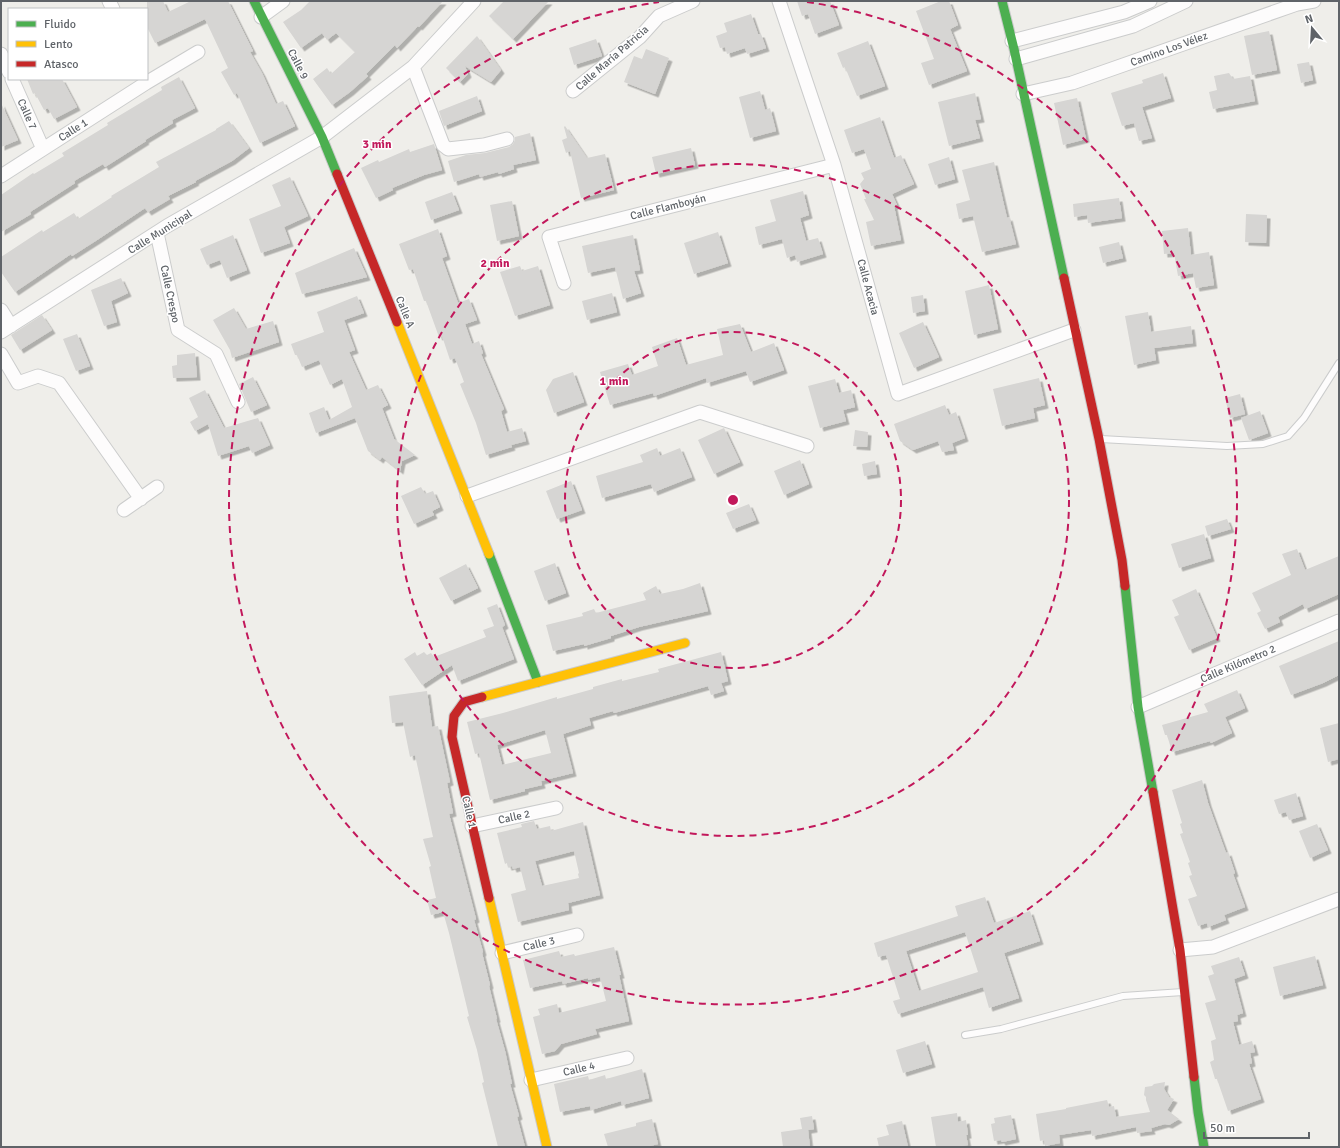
<svg xmlns="http://www.w3.org/2000/svg" width="1340" height="1148" viewBox="0 0 1340 1148" font-family="Signika,sans-serif">
<style>
.building{fill:#d6d5d3;fill-rule:evenodd;filter:url(#shadow)}
.lines{fill:none;stroke-linecap:round;stroke-linejoin:round}
.lane-casing{stroke:#cbcccc;stroke-width:8}
.street-casing{stroke:#cbcccc;stroke-width:15}
.fast-casing{stroke:#cacacb;stroke-width:11}
.slow-casing{stroke:#cacacb;stroke-width:11}
.jam-casing{stroke:#cacacb;stroke-width:11}
.lane{stroke:#fdfcfc;stroke-width:6}
.street{stroke:#fdfcfc;stroke-width:13}
.fast{stroke:#4caf50;stroke-width:9}
.slow{stroke:#ffc107;stroke-width:9}
.jam{stroke:#c62828;stroke-width:9}
.ring{fill:none;stroke:#c2185b;stroke-width:2;stroke-dasharray:7 5}
.labels{text-anchor:middle;dominant-baseline:central;stroke-width:3;stroke-linejoin:round;paint-order:stroke}
.street-label{font-size:11px;fill:#5f6368;stroke:#fff}
.centre{fill:#c2185b;stroke:#fff;stroke-width:2}
.ring-label{font-size:12px;text-anchor:middle;font-weight:bold;fill:#c2185b;stroke:#fff;stroke-width:3;stroke-linejoin:round;paint-order:stroke}
</style>
<defs>
<filter id="shadow"><feDropShadow dx="3.5" dy="3.5" stdDeviation="0" flood-color="#0004"/></filter>
</defs>
<rect width="100%" height="100%" fill="#efeeea"/>
<path class="building" d="M147 1H163L168 12 191 1H228L253 51 250 52 262 73 276 104 283 101 295 126 260 143 237 93 234 95 221 72 228 68 205 19 155 43 147 27Z
M310 1H443L419 27 418 26 397 48 395 45 366 74 368 76 350 92 332 105 313 79 327 68 331 74 355 52 336 33 327 40 322 33 301 48 283 22 301 10Z
M504 1H549L513 39 489 16Z
M797 1H830L839 25 815 34 808 14 802 16Z
M941 1H949L958 25 950 29 967 71 929 85 921 63 934 59 916 11Z
M751 14 758 34H761L766 48 747 54 745 48 727 54 725 47 720 48 716 36 727 32 724 23Z
M1269 31 1277 70 1252 75 1244 36Z
M477 36 501 70 491 82 465 66 468 74 460 82 446 68Z
M596 39 602 56 574 65 569 48Z
M868 41 885 86 857 96 845 67 843 68 837 53Z
M646 49 669 58 655 94 624 82 634 56 642 59Z
M1309 62 1313 80 1301 83 1297 64Z
M1163 73 1171 98 1142 107 1152 138 1139 141 1134 123 1122 126 1111 93 1143 83 1142 80Z
M1229 73 1233 79 1250 76 1255 101 1213 109 1209 92 1217 90 1214 76Z
M179 77 195 108 172 120 173 123 145 140 146 141 105 167 103 164 74 181 75 183 30 212 31 214 1 232V195L33 173 34 174 64 156 62 153 108 125 107 123 162 90 161 87Z
M27 79H62L77 107 54 119 48 108 44 110 35 93 33 94Z
M760 91 765 110 770 108 776 131 750 138 739 97Z
M975 93 981 119 975 120 980 138 949 146 938 102Z
M477 96 482 111 444 126 439 111Z
M1077 98 1086 139 1063 145 1054 103Z
M1 103 18 140 1 147Z
M880 117 894 158 901 155 914 184 892 194 897 205 894 206 901 240 871 246 866 222 874 220 864 199H866L860 184 864 179 861 173 871 169 864 149 852 153 844 130Z
M229 121 249 148 232 161 195 181 196 182 168 196 170 199 148 212 145 208 97 240 72 256 71 254 15 292 1 272V257L42 230 43 232 74 213 78 219 112 197 111 196 159 167 156 162 216 130V129Z
M565 126 587 158 605 154 614 190 581 198 570 151 566 153 562 140 567 138 564 127Z
M530 133 536 160 513 165 514 169 499 174 498 172 480 177 479 174 454 182 448 161 466 155 485 153 509 147 513 144 515 140V137Z
M434 144 442 170 424 175 392 188 393 190 376 198 361 168 378 160 379 162 409 149 410 152Z
M691 148 695 165 656 174 652 157Z
M949 157 955 179 935 185 928 164Z
M994 162 1007 218 1009 217 1016 244 982 252 973 216 959 219 956 204 970 200 962 170Z
M290 177 308 216 284 227 290 243 261 253 249 219 281 206 272 185Z
M803 191 809 215 800 218 806 241 818 238 823 254 797 262 795 255 787 258 782 239 759 245 755 227 776 221 770 200Z
M452 192 459 210 431 220 425 202Z
M1119 198 1122 218 1088 223 1087 215 1074 217 1073 204Z
M512 201 519 236 497 241 490 205Z
M1246 214 1267 215 1266 243 1245 242Z
M1188 228 1191 255 1209 252 1214 285 1196 288 1193 273 1178 276 1174 253 1164 254 1162 231Z
M438 229 447 256 442 258 458 303 469 299 477 320 465 324 472 344 479 341 483 353 481 354 504 409 501 411 507 432 522 428 526 441 511 445 512 447 486 455 476 423 460 384 464 382 455 358 450 360 442 336 439 337 426 301H424L413 269 409 270 399 244Z
M718 232 728 263 694 274 684 243Z
M233 235 247 270 227 278 220 260 207 265 200 249Z
M633 235 640 270 634 271 641 293 623 299 615 267 588 273 582 246Z
M1119 242 1123 258 1103 263 1099 247Z
M354 248 367 277 302 294 295 273Z
M520 266 522 271 538 266 550 305 515 316 500 272Z
M121 278 128 293 111 301 117 322 104 326 91 290Z
M989 285 998 329 974 335 965 291Z
M612 293 617 312 587 320 582 301Z
M923 295 925 311 913 313 911 297Z
M357 296 364 313 344 320 355 350 349 352 366 390 378 385 388 405 382 408 394 439 415 455 402 461 400 471 382 457 380 460 368 451 355 418 316 433 309 413 324 407 329 420 352 407 342 379 330 385 319 360 302 367 297 355H295L291 344 324 332 317 312Z
M234 308 246 329 273 321 279 342 232 358 230 350 213 320Z
M1148 312 1151 332 1191 326 1193 343 1154 348 1156 360 1134 365 1125 316Z
M42 315 52 330 20 350 11 335Z
M923 322 939 357 914 368 899 333Z
M740 324 751 352 774 343 784 370 750 382 746 371 707 383 706 378 654 396 653 393 610 405 600 372 628 364 632 375 658 366 652 347 677 338 686 365 723 355 717 329Z
M77 334 90 366 76 371 63 339Z
M195 353 197 377 173 378 172 366 177 365V355Z
M573 372 584 402 554 413 546 390 553 379Z
M253 377 267 405 251 412 239 384Z
M1039 378 1045 405 1033 408 1035 418 1002 426 993 389Z
M835 379 839 393 851 390 855 407 843 410 846 421 820 428 808 386Z
M205 390 224 428 258 418 270 445 252 453 249 446 218 456 208 424 195 431 190 422 198 417 189 398Z
M1240 394 1245 414 1230 418 1225 398Z
M945 405 949 415 956 412 965 438 952 443 954 450 942 452 938 441 913 450 900 441 894 424Z
M1260 411 1268 433 1249 440 1241 418Z
M724 428 740 462 714 474 698 440Z
M855 430 868 432 867 447 853 446Z
M657 448 660 456 680 448 692 477 654 492 651 484 602 498 596 476 643 462 640 455Z
M800 460 809 484 784 495 774 471Z
M875 461 877 474 864 476 862 464Z
M571 481 582 510 557 519 546 491Z
M421 487 425 494 433 491 440 507 432 511 434 515 414 524 401 496Z
M749 504 756 520 733 529 726 513Z
M1227 519 1231 529 1208 536 1205 526Z
M1204 534 1211 558 1179 568 1171 544Z
M1297 549 1305 570 1339 556V594L1305 609 1303 604 1278 617 1280 622 1265 629 1257 613 1261 611 1252 593 1291 575 1282 554Z
M555 563 566 593 545 601 534 571Z
M466 564 478 588 451 601 439 578Z
M700 583 708 611 639 627 611 636V638L584 646V644L553 651 546 625 583 616 582 613 594 609 596 613 646 600 643 593 656 586 660 594 683 589Z
M1196 589 1217 638 1189 650 1174 617 1179 615 1172 600Z
M497 604 505 625 502 627 514 659 458 681 452 665 422 685 404 659 415 652 417 656 424 652 427 655 431 653 434 657 486 637 483 630 494 626 487 608Z
M1339 641V675L1323 683 1291 695 1279 666Z
M721 652 728 681 721 683 724 691 711 695 708 686 614 713 613 711 589 718 591 725 563 734 573 773 541 781 542 785 525 789V791L490 800 479 753 475 754 467 722 503 713 557 697V699L593 689V687L622 679V681L659 672 658 669ZM545 730 551 753 502 765 497 745Z
M1237 690 1245 708 1225 717 1232 733 1211 743 1210 741 1172 752 1167 735H1165L1162 725 1208 712 1204 704Z
M427 691 432 727 438 726 450 782 447 783 453 813 449 814 476 919 474 920 483 952 482 953 490 985 489 986 497 1019H496L505 1051 512 1084H510L519 1116 517 1117 525 1147H498L482 1083 484 1082 477 1050 467 1017 469 1016 449 933 443 912 431 915 427 900 436 898 429 867 431 866 423 839 433 837 415 755 410 757 403 722 392 723 389 696Z
M1339 723V759L1328 762 1320 728Z
M1202 780 1208 803 1226 853 1228 852 1235 873 1233 874 1245 907 1224 915 1226 920 1208 927 1207 923 1198 926 1188 899 1197 896 1189 876 1192 875 1188 863 1190 862 1180 834 1183 833 1180 824 1182 823 1172 790Z
M1296 793 1303 816 1289 820 1286 812 1279 814 1274 800Z
M534 821 537 829 550 826 551 831 583 822 600 895 568 903 569 910 518 922 511 894 526 890 520 867 513 869 512 866 508 867 507 863 505 864 497 833 522 827 521 824ZM574 851 579 873 578 874 579 878 542 886 535 861Z
M1317 824 1328 850 1310 858 1299 831Z
M985 897 994 923 1030 911 1040 941 1004 953 1019 998 989 1008 983 987 898 1014 893 1001 900 999 886 955 878 957 874 943 958 916 955 906ZM965 932 978 972 919 991 906 951Z
M614 947 621 975H619L629 1021 595 1029 597 1034 561 1044 555 1051 542 1054 533 1017 540 1015 538 1009 557 1004 559 1013 606 1001 600 977 588 980V978L563 984 562 981 530 988 523 960 559 951 561 957 574 954 575 956Z
M1315 956 1323 985 1280 996 1273 967Z
M1239 957 1245 975 1234 979 1243 1013 1237 1015 1238 1021 1233 1022 1239 1045 1252 1041 1255 1052 1250 1053 1252 1063 1249 1064 1261 1099 1228 1111 1217 1079H1215L1210 1062 1214 1060 1211 1041 1216 1039 1205 1003 1216 1000 1208 976 1214 974 1211 966Z
M925 1041 932 1064 903 1073 896 1050Z
M642 1069 649 1098 622 1105 621 1101 591 1110 590 1106 560 1112 554 1084 588 1076 589 1080 605 1075 606 1079Z
M1165 1082 1164 1089 1169 1097 1174 1099 1167 1110 1179 1119 1169 1125 1165 1124 1151 1128 1152 1131 1137 1133 1136 1127 1092 1136 1091 1130 1059 1135 1060 1143 1045 1146 1044 1140 1040 1141 1036 1114 1066 1109V1108L1107 1100 1109 1107 1114 1106 1116 1117 1150 1112 1146 1100V1097L1144 1095 1145 1087 1152 1086 1154 1084Z
M957 1113 958 1122 966 1120 968 1135H966L968 1145 958 1147H936L931 1117Z
M1011 1115 1016 1139 1002 1142 1001 1140 994 1141 991 1124 995 1123 994 1118Z
M812 1116 814 1129 808 1130 810 1147H783L781 1132 802 1129 800 1118Z
M652 1119 658 1144 646 1147H608L604 1134 636 1126V1123Z
M902 1121 908 1147H879L877 1138 889 1135 886 1125Z"/>
<g class="lines">
<defs>
<path id="lane" d="M1101 439 1227 446 1263 444 1288 436 1304 418 1339 363
M965 1035 1001 1029 1123 996 1183 992"/>
<path id="street" d="M109 1 113 9
M779 1 834 165 898 394 1074 330
M261 17 283 1
M1012 41 1124 12 1150 1
M1 54 9 72
M1016 59 1133 26 1186 1
M413 67 443 145 448 149 484 145 507 139
M12 79 43 149
M573 91 640 37 659 16 693 1
M1023 94 1072 83 1297 4 1314 1
M1 176 146 83 198 52
M157 233 178 330 216 354 238 402
M564 283 549 237 834 165
M1 310 11 326
M1 332 167 226 322 137 413 67 474 1
M1 354 18 383 38 376 59 383 141 499
M467 496 700 412 807 446
M124 510 157 487
M1138 707 1339 621
M472 826 556 808
M1180 950 1213 947 1339 899
M502 953 577 935
M531 1080 627 1058"/>
<path id="fast" d="M254 1 322 137 337 174
M1002 1 1014 49 1064 278
M489 554 538 682
M1125 586 1138 707 1153 792
M1194 1077 1198 1112 1204 1147"/>
<path id="slow" d="M397 322 489 554
M482 697 685 643
M489 898 547 1147"/>
<path id="jam" d="M337 174 397 322
M1064 278 1099 439 1122 560 1125 586
M482 697 464 702 454 716 452 737 489 898
M1153 792 1180 950 1194 1077"/>
</defs>
<use href="#lane" class="lane-casing"/>
<use href="#street" class="street-casing"/>
<use href="#fast" class="fast-casing"/>
<use href="#slow" class="slow-casing"/>
<use href="#jam" class="jam-casing"/>
<use href="#lane" class="lane"/>
<use href="#street" class="street"/>
<use href="#fast" class="fast"/>
<use href="#slow" class="slow"/>
<use href="#jam" class="jam"/>
</g>
<g class="ring">
<circle cx="733" cy="500" r="168"/>
<circle cx="733" cy="500" r="336"/>
<path d="M807 2A504 504 0 1 1 659 2"/>
</g>
<g class="labels">
<g class="street-label">
<text transform="translate(1169 49) rotate(-20)">Camino Los Vélez</text>
<text transform="translate(612 58) rotate(-41)">Calle María Patricia</text>
<text transform="translate(298 64) rotate(63)">Calle 9</text>
<text transform="translate(27 114) rotate(66)">Calle 7</text>
<text transform="translate(73 130) rotate(-33)">Calle 1</text>
<text transform="translate(668 207) rotate(-14)">Calle Flamboyán</text>
<text transform="translate(160 232) rotate(-32)">Calle Municipal</text>
<text transform="translate(868 287) rotate(75)">Calle Acacia</text>
<text transform="translate(170 294) rotate(78)">Calle Crespo</text>
<text transform="translate(405 312) rotate(68)">Calle A</text>
<text transform="translate(1238 664) rotate(-23)">Calle Kilómetro 2</text>
<text transform="translate(469 812) rotate(77)">Calle 1</text>
<text transform="translate(514 817) rotate(-12)">Calle 2</text>
<text transform="translate(539 944) rotate(-13)">Calle 3</text>
<text transform="translate(579 1069) rotate(-13)">Calle 4</text>
</g>
</g>
<circle cx="733" cy="500" r="6" class="centre"/>
<g class="ring-label">
<text x="377" y="148">3 min</text>
<text x="495" y="267">2 min</text>
<text x="614" y="385">1 min</text>
</g>
<rect width="1340" height="1148" fill="none" stroke="#5f6368" stroke-width="4"/>
<rect x="8" y="8" width="140" height="72" fill="#ffffff" stroke="#bfc1c3"/>
<rect x="16" y="21" width="20" height="6" fill="#4caf50" stroke="#bfc1c3"/>
<text x="44" y="28" font-size="12" fill="#5f6368">Fluido</text>
<rect x="16" y="41" width="20" height="6" fill="#ffc107" stroke="#bfc1c3"/>
<text x="44" y="48" font-size="12" fill="#5f6368">Lento</text>
<rect x="16" y="61" width="20" height="6" fill="#c62828" stroke="#bfc1c3"/>
<text x="44" y="68" font-size="12" fill="#5f6368">Atasco</text>
<g transform="translate(1312 28) rotate(342)" stroke="#ffffff" stroke-width="3" paint-order="stroke">
<path d="M0-3L7 15L0 10L-7 15Z" fill="#5f6368"/>
<text y="-6" font-size="11" font-weight="bold" text-anchor="middle" fill="#5f6368">N</text>
</g>
<path d="M1204 1132v6h105v-6" fill="none" stroke="#5f6368" stroke-width="2"/>
<text x="1210" y="1132" font-size="12" fill="#5f6368" stroke="#ffffff" stroke-width="3" paint-order="stroke">50 m</text>
</svg>
